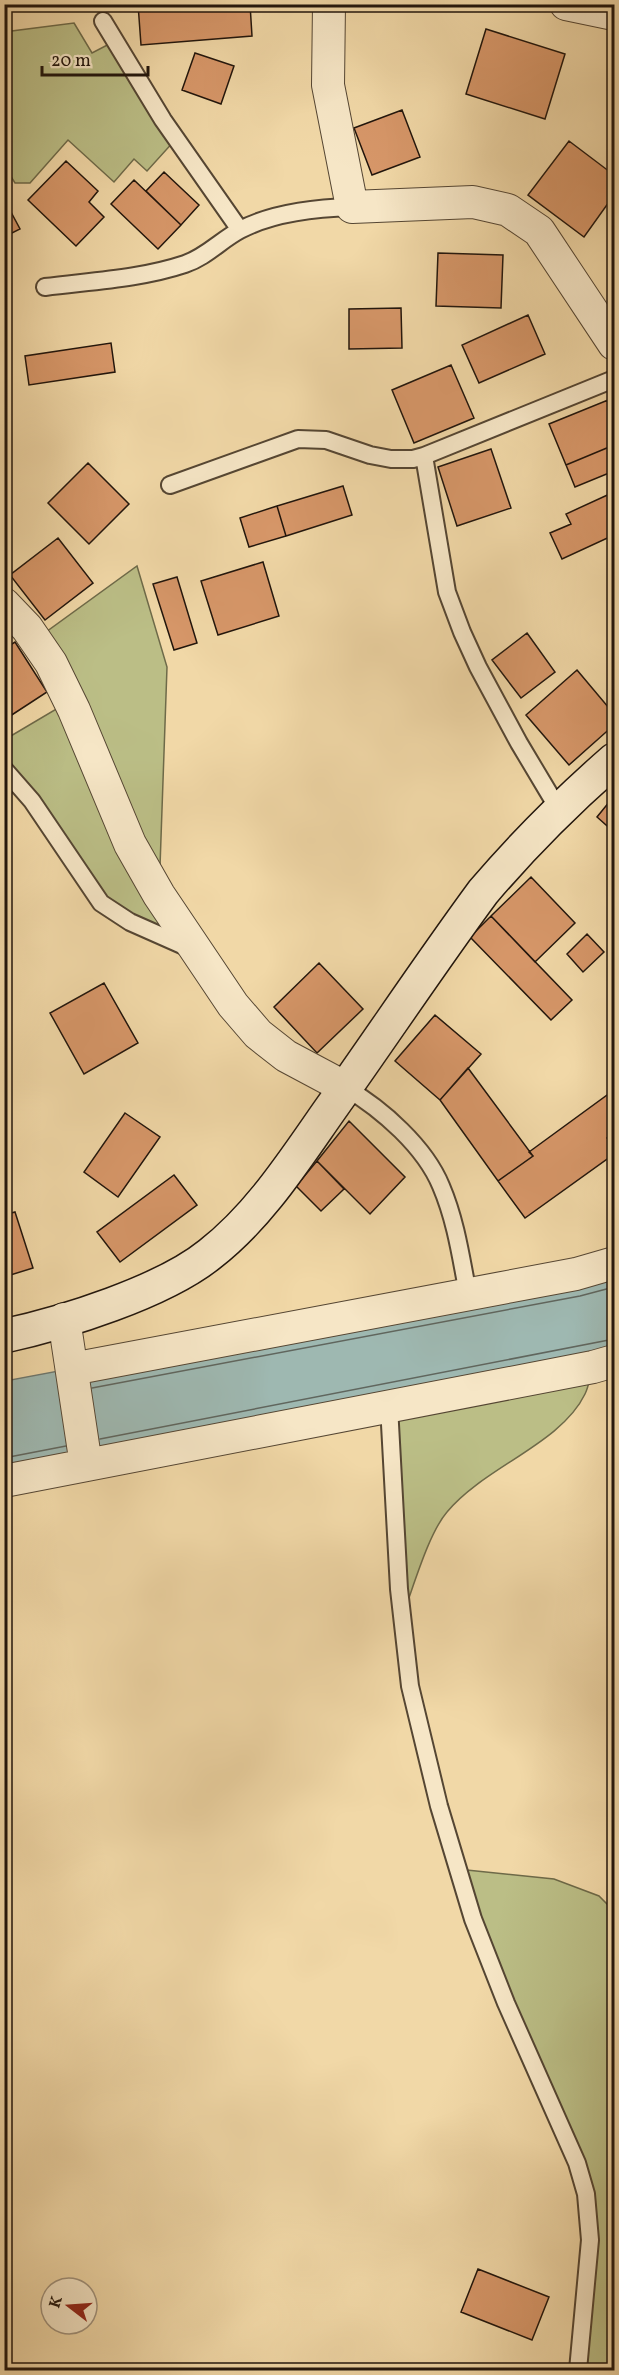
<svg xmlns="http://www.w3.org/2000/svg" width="619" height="2375" viewBox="0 0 619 2375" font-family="Vollkorn,serif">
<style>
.green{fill:#bbbe86;stroke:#6e6a49;stroke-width:1.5}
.water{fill:#9eb8b1;stroke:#6c776f;stroke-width:1.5}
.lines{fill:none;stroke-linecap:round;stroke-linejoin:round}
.shore{stroke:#60665e;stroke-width:1.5}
.building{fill:#d79769;stroke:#21150c;stroke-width:1.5}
.lane-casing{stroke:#554633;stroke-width:20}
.street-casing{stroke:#554633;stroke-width:34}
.secondary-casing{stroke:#21150c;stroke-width:36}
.lane{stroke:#f6e6c6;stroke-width:16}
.street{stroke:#f6e6c6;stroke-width:32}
.secondary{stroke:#f6e6c6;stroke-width:33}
</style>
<rect width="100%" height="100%" fill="#f1d8a7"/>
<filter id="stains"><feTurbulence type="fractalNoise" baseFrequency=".00333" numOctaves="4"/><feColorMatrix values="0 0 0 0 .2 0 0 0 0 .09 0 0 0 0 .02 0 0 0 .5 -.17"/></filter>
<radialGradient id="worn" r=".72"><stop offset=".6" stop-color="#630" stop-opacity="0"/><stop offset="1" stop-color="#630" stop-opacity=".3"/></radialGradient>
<path class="green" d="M74 23 92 53 115 41 176 139 147 171 134 159 114 182 68 140 30 183H15L5 167 4 32Z
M137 566 167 667 159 895 197 952 101 903 5 769 4 740 70 701 35 640Z
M593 1367C590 1376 589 1386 585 1394 561 1444 484 1467 447 1512 428 1534 413 1589 402 1617L389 1406Z
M457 1869 554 1879 599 1896 614 1911V2370H578L586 2194Z"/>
<path class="water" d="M614 1263V1361L5 1481V1381L576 1274Z"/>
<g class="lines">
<path class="shore" d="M92 1388 580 1296 614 1287
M100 1439 614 1339
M4 1458 66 1446"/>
</g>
<path class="building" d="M8 4H59L8 10Z
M138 4H250L252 36 141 45Z
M486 29 565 54 545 119 466 94Z
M195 53 234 66 221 104 182 90Z
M402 110 420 157 372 175 354 128Z
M569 141 614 175V195L584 237 528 195Z
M66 161 98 191 89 202 104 217 76 246 28 200Z
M164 172 199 205 181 225 146 191Z
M134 180 181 225 158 249 111 204Z
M4 199 20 229 4 237Z
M438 253 503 255 501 308 436 306Z
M401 308 402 348 349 349V309Z
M528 315 545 354 479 383 462 345Z
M111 343 115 372 29 385 25 356Z
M451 365 474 418 414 443 392 390Z
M608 400 614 416V445L566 465 549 424Z
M614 445V471L575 487 566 465Z
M491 449 511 508 457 526 438 467Z
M88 463 129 504 89 544 48 503Z
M343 486 352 515 286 536 277 506Z
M614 492V535L562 559 550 533 571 524 566 514Z
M277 506 286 536 249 547 240 518Z
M58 538 93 583 45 620 10 575Z
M263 562 279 616 218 635 201 581Z
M177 577 197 643 174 650 153 584Z
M527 633 555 672 521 698 492 660Z
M15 642 47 692 4 720V649Z
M577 670 614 714V725L569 765 526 715Z
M614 796V832L597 817Z
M531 877 575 923 535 962 491 916Z
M491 916 572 1000 551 1020 470 937Z
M587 934 604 952 583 972 567 954Z
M319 963 363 1009 317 1053 274 1007Z
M104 983 138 1043 84 1074 50 1013Z
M435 1015 481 1054 440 1100 395 1061Z
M468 1068 533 1156 498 1181 440 1100Z
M614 1090V1133L607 1138 614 1148V1154L525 1218 498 1181 533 1156 529 1152Z
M125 1113 160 1137 118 1197 84 1172Z
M349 1121 405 1177 370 1214 317 1161Z
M317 1161 344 1189 321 1211 296 1186Z
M174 1175 197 1205 120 1262 97 1232Z
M15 1212 33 1268 4 1277V1215Z
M478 2269 549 2297 532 2340 461 2312Z"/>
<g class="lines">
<defs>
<path id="lane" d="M103 21 163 120 240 230
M45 287C91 281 140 279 185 264 206 257 221 240 240 230 272 213 316 208 352 207
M170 485 298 439 326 440 370 455 391 459H413L424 456
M4 769 32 801 101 903 130 922 191 949
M559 810 519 743 478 667 462 632 447 592 424 456 614 379
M346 1088C382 1109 425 1147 441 1186 456 1221 461 1258 468 1294
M389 1406 399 1589 410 1686 439 1806 473 1919 506 2003 577 2163 586 2194 590 2240 578 2370"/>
<path id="street" d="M329 4 328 85 352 207 473 202 508 210 539 231 614 344
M566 4 614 14
M4 604 27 628 51 663 74 710 130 844 159 895 233 1005 258 1034 286 1056 346 1088
M64 1319 86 1465
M72 1369 576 1274 614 1263
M4 1481 593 1367 614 1361"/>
<path id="secondary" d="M4 1336C64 1323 163 1292 210 1254 259 1216 294 1161 329 1111 381 1038 430 964 483 892 524 844 567 801 614 760"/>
</defs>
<use href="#lane" class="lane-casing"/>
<use href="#street" class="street-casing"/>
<use href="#secondary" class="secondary-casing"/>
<use href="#lane" class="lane"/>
<use href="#street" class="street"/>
<use href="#secondary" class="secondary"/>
</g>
<rect width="619" height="2375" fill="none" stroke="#f1d8a7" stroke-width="24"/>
<rect x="6" y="6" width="607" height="2363" fill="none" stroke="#21150c" stroke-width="3"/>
<rect x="12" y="12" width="595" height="2351" fill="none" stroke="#21150c" stroke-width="1.5"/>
<g transform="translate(69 2306) rotate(287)"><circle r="28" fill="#f6e6c6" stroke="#a1927c" stroke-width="1.5"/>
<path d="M0-4.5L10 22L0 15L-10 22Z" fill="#8f2418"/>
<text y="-9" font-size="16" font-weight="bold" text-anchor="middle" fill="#21150c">K</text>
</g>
<path d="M42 66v9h106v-9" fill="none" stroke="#21150c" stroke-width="3"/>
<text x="51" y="66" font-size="18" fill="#21150c" stroke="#f6e6c6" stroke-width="4.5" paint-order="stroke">20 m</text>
<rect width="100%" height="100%" filter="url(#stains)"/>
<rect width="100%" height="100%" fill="url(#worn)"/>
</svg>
